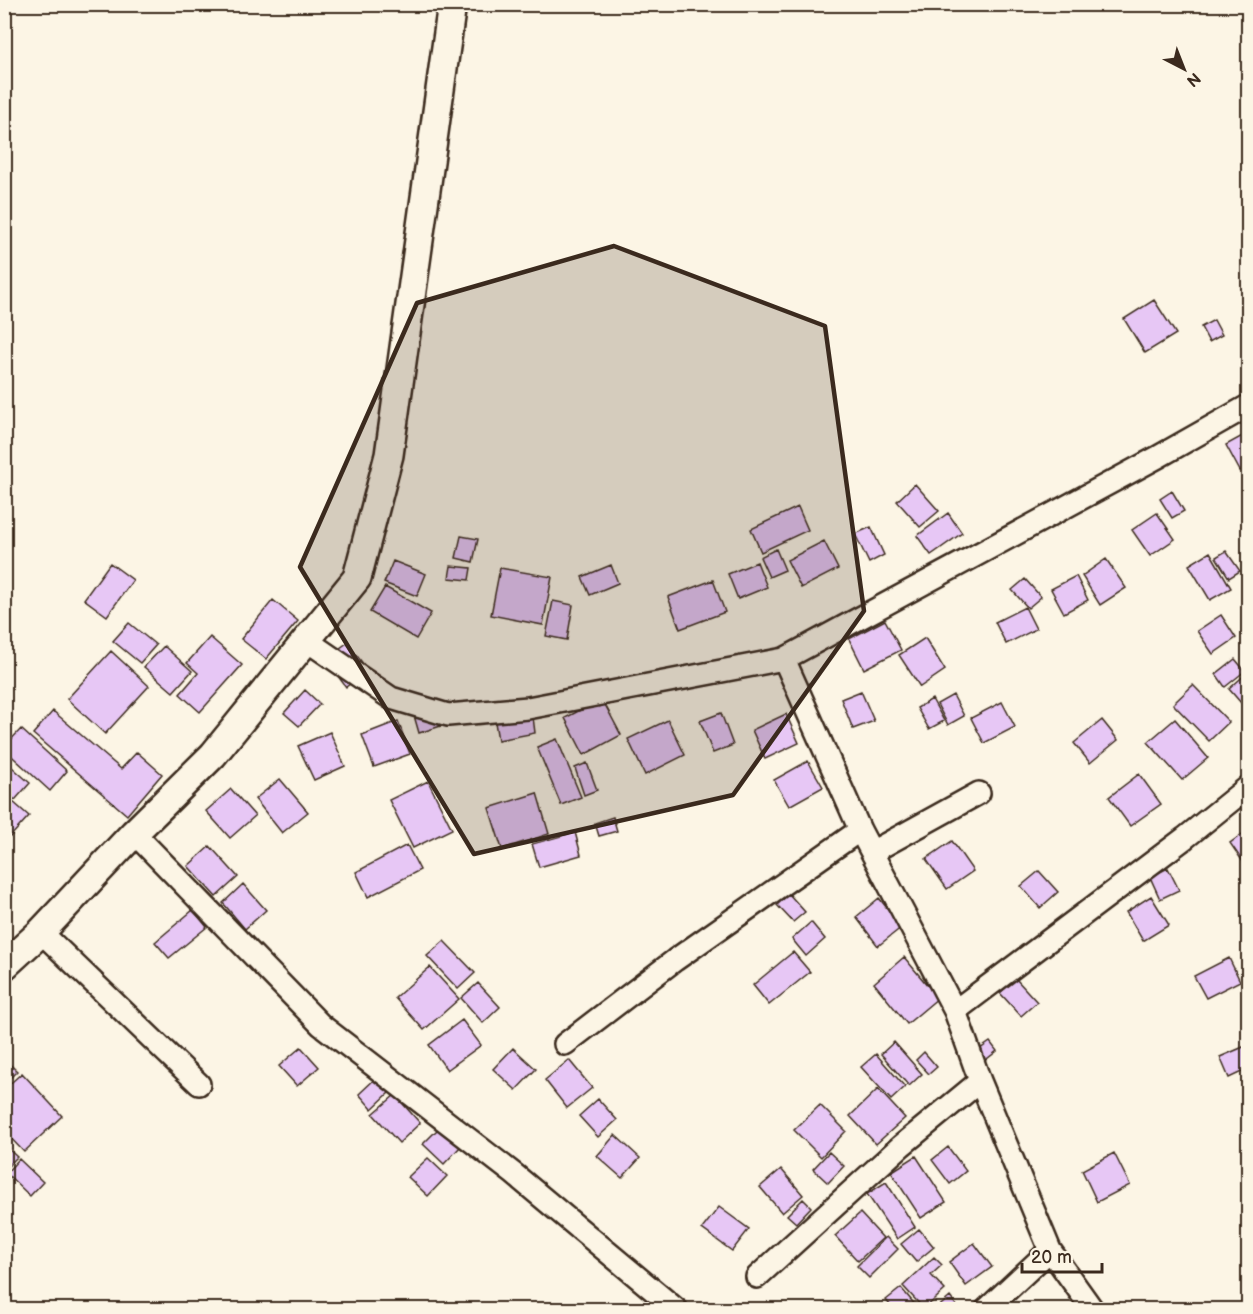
<svg xmlns="http://www.w3.org/2000/svg" width="1253" height="1314" viewBox="0 0 1253 1314" font-family="'Balsamiq Sans',sans-serif">
<style>
.building{fill:#e7c7f5;stroke:#3b2a1e;stroke-width:1.5}
.lines{fill:none;stroke-linecap:round;stroke-linejoin:round}
.minor-casing{stroke:#3b2a1e;stroke-width:26}
.tertiary-casing{stroke:#3b2a1e;stroke-width:32}
.minor{stroke:#fcf5e5;stroke-width:21}
.tertiary{stroke:#fcf5e5;stroke-width:27}
.marked{fill:#3b2a1e;fill-opacity:0.2;stroke:#3b2a1e;stroke-width:4.5;stroke-linejoin:round}
</style>
<rect width="100%" height="100%" fill="#fcf5e5"/>
<filter id="ink" filterUnits="userSpaceOnUse"><feTurbulence type="fractalNoise" baseFrequency=".0167" numOctaves="2"/><feDisplacementMap in="SourceGraphic" scale="12" xChannelSelector="R" yChannelSelector="G"/><feConvolveMatrix kernelMatrix="1 2 1 2 8 2 1 2 1" color-interpolation-filters="sRGB"/></filter>
<g filter="url(#ink)">
<path class="building" d="M1154 300 1176 334 1145 353 1124 319Z
M1214 320 1222 335 1209 342 1201 327Z
M1246 434 1248 438V466L1240 471 1226 445Z
M915 484 939 511 920 527 897 501Z
M1172 491 1184 511 1172 518 1160 499Z
M798 507 808 530 761 552 751 529Z
M948 513 962 533 931 555 917 536Z
M1157 513 1175 539 1150 556 1132 530Z
M871 527 884 555 869 563 855 534Z
M461 536 478 539 473 562 456 558Z
M824 541 838 569 801 588 787 560Z
M776 549 785 570 769 577 760 557Z
M1226 551 1240 571 1229 578 1216 557Z
M1210 552 1231 588 1210 600 1189 565Z
M1106 559 1126 588 1100 605 1082 576Z
M393 561 426 574 417 596 384 583Z
M757 562 767 587 738 599 728 574Z
M110 563 133 580 107 616 84 599Z
M611 565 618 583 590 595 582 577Z
M451 566 471 568 469 580 449 578Z
M500 568 552 577 543 625 491 615Z
M1076 576 1088 600 1064 613 1051 589Z
M1025 579 1041 597 1028 608 1012 590Z
M713 580 725 612 680 629 668 597Z
M385 587 431 613 416 639 370 612Z
M273 600 298 621 266 659 241 639Z
M553 601 573 605 567 640 546 636Z
M1025 607 1036 629 1006 644 995 622Z
M1221 615 1236 638 1213 654 1197 631Z
M885 620 901 650 864 669 849 639Z
M129 623 156 645 140 663 113 641Z
M210 637 242 665 200 712 180 694 198 673 187 663Z
M925 638 945 670 920 687 899 655Z
M347 643 368 670 346 687 325 659Z
M164 646 192 671 173 692 144 667Z
M111 651 149 686 105 734 67 699Z
M1235 659 1245 671 1225 687 1216 674Z
M1248 672V711L1229 689Z
M1193 685 1229 722 1209 741 1173 704Z
M305 690 320 704 299 726 284 713Z
M861 691 874 721 853 729 841 699Z
M953 695 964 716 948 725 937 704Z
M434 699 441 726 419 733 411 705Z
M602 699 621 735 584 755 565 718Z
M932 699 944 721 929 729 917 708Z
M1002 702 1015 727 984 743 971 718Z
M532 709 535 733 498 740 494 716Z
M53 711 121 769 137 752 162 774 127 815 33 734Z
M721 713 733 745 713 753 700 721Z
M786 714 799 743 765 759 752 730Z
M1175 719 1208 758 1182 780 1148 742Z
M668 720 685 755 645 775 628 739Z
M1102 720 1118 740 1090 763 1074 743Z
M398 721 410 754 374 767 362 735Z
M21 729 67 771 50 791 4 749V747Z
M330 732 345 766 314 780 298 746Z
M557 739 581 797 561 805 537 747Z
M4 760 30 783 15 800 4 790Z
M808 761 823 787 789 806 774 780Z
M587 763 597 790 584 795 575 768Z
M1139 774 1161 804 1130 826 1109 797Z
M280 779 308 812 282 833 255 799Z
M428 781 452 829 413 848 389 800Z
M231 789 255 816 230 838 206 811Z
M537 793 549 834 502 849 489 808Z
M4 794 29 816 10 837 4 832Z
M613 817 617 831 599 836 595 823Z
M1248 830V869L1230 843Z
M575 832 581 855 539 867 532 844Z
M952 841 973 871 947 889 926 859Z
M407 845 420 870 368 897 356 872Z
M210 846 238 877 216 897 188 866Z
M1168 868 1179 890 1160 899 1150 877Z
M1039 871 1058 892 1040 908 1021 886Z
M243 884 266 910 245 929 223 903Z
M789 894 805 912 793 922 777 905Z
M1151 896 1169 925 1143 941 1126 912Z
M879 898 902 927 878 946 856 917Z
M193 910 207 927 169 958 155 942Z
M811 922 825 939 806 956 792 939Z
M444 941 475 973 458 989 427 956Z
M793 952 810 972 769 1005 753 985Z
M904 957 938 998 907 1024 874 983Z
M1229 958 1240 981 1206 998 1194 976Z
M430 967 459 999 424 1030 395 998Z
M1016 979 1037 1002 1021 1016 1000 993Z
M478 983 500 1007 483 1023 461 998Z
M462 1020 481 1045 447 1070 429 1045Z
M894 1042 922 1074 909 1086 881 1054Z
M990 1042 997 1051 983 1062 976 1052Z
M1248 1045V1069L1229 1078 1220 1057Z
M301 1047 319 1067 297 1086 279 1066Z
M513 1048 536 1069 516 1090 493 1069Z
M924 1052 937 1067 929 1074 916 1060Z
M876 1054 905 1087 891 1100 861 1067Z
M4 1059 17 1071 4 1084Z
M569 1060 592 1088 567 1108 545 1080Z
M22 1073 62 1116 24 1152 4 1131V1089Z
M377 1077 390 1092 372 1109 359 1094Z
M878 1089 905 1118 876 1144 850 1116Z
M395 1095 420 1123 399 1143 373 1114Z
M598 1099 617 1120 598 1137 579 1116Z
M820 1105 846 1131 821 1157 794 1130Z
M441 1126 461 1146 444 1164 423 1144Z
M615 1135 640 1158 622 1178 597 1156Z
M4 1145 17 1157 4 1170Z
M948 1147 966 1171 950 1184 932 1160Z
M829 1152 844 1166 828 1183 813 1169Z
M1114 1153 1130 1185 1097 1202 1082 1170Z
M916 1156 946 1202 921 1218 891 1172Z
M428 1158 447 1176 428 1196 408 1177Z
M19 1159 43 1182 30 1196 6 1173Z
M781 1169 803 1195 782 1213 760 1187Z
M886 1182 915 1227 897 1239 867 1194Z
M803 1199 811 1207 796 1223 787 1215Z
M719 1207 749 1229 732 1251 702 1229Z
M860 1213 883 1238 858 1261 835 1236Z
M919 1229 934 1247 916 1262 901 1244Z
M886 1237 898 1249 869 1278 857 1266Z
M974 1243 992 1267 966 1286 949 1262Z
M934 1257 942 1265 931 1275 945 1290 924 1309 903 1286Z
M901 1288 917 1307 913 1310H894L886 1300Z
M950 1297 960 1310H935Z"/>
<g class="lines">
<defs>
<path id="minor" d="M306 640 391 698 448 715 528 708 784 659 1158 457 1248 406
M784 659 860 830 955 1011 980 1081 1050 1250 1093 1310
M134 833 321 1025 514 1174 677 1310
M872 852 979 793
M41 932 199 1084
M955 1011 1185 838 1248 787
M565 1044 675 960 860 830
M757 1277 901 1146 980 1081
M986 1310 1050 1250"/>
<path id="tertiary" d="M4 966 41 932 134 833 213 755 357 578 389 455 452 4"/>
</defs>
<use href="#minor" class="minor-casing"/>
<use href="#tertiary" class="tertiary-casing"/>
<use href="#minor" class="minor"/>
<use href="#tertiary" class="tertiary"/>
</g>
</g>
<path class="marked" d="M614 246 825 326 864 611 733 795 474 854 300 567 417 303Z"/>
<rect width="1253" height="1314" fill="none" stroke="#fcf5e5" stroke-width="24"/>
<rect x="12" y="12" width="1229" height="1290" fill="none" stroke="#3b2a1e" stroke-width="2" filter="url(#ink)"/>
<g transform="translate(1184 69) rotate(138)" stroke="#fcf5e5" stroke-width="4.5" paint-order="stroke">
<path d="M0-4.5L10 22L0 15L-10 22Z" fill="#3b2a1e"/>
<text y="-9" font-size="16" font-weight="bold" text-anchor="middle" fill="#3b2a1e">N</text>
</g>
<path d="M1022 1263v9h80v-9" fill="none" stroke="#3b2a1e" stroke-width="3"/>
<text x="1031" y="1263" font-size="18" fill="#3b2a1e" stroke="#fcf5e5" stroke-width="4.5" paint-order="stroke">20 m</text>
</svg>
